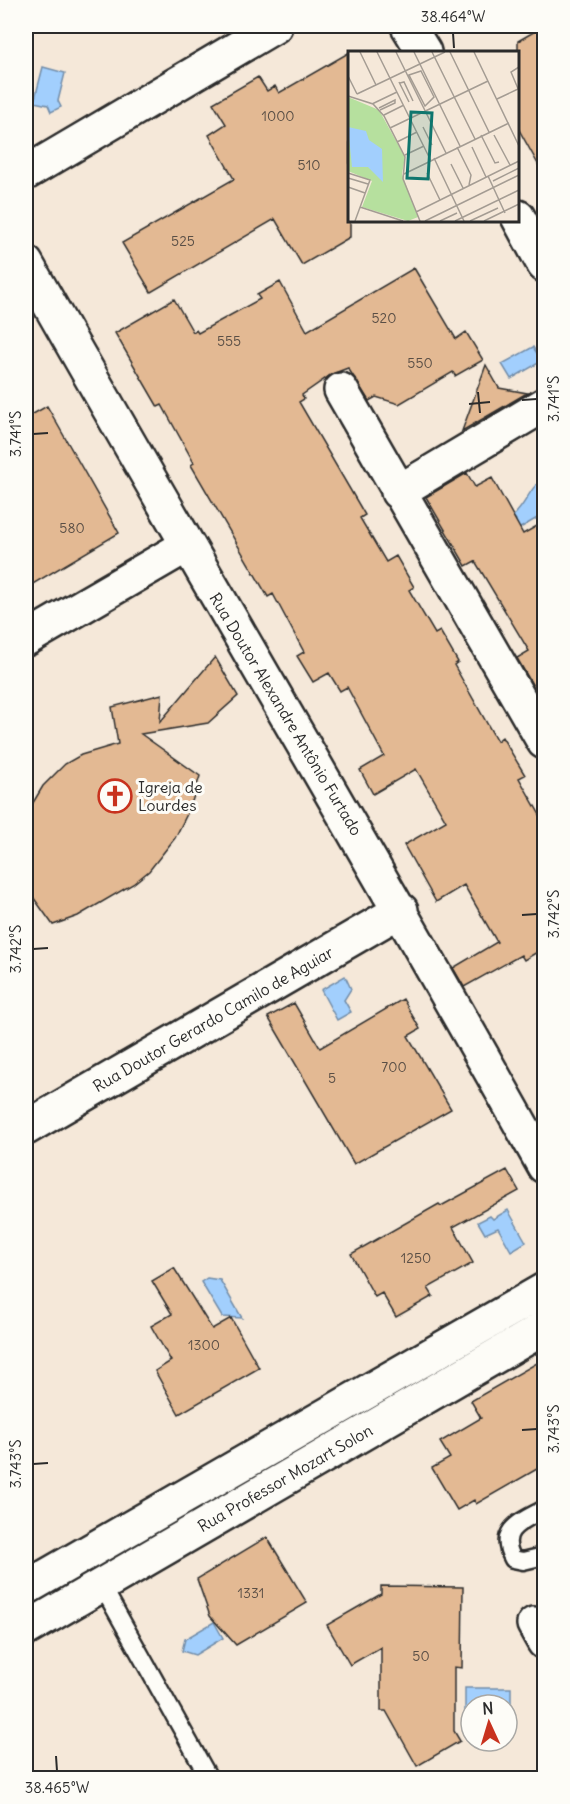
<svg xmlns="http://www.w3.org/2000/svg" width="570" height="1804" viewBox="0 0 570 1804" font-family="Delius,sans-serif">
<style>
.water{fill:#a2cffd;stroke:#728da9;stroke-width:1.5}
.building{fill:#e3b993;stroke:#2b2b2b;stroke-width:1.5}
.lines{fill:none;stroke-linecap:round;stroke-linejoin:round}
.lane-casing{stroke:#2b2b2b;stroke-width:21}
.street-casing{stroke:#2b2b2b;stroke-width:38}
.lane{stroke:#fdfcf7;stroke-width:16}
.street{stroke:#fdfcf7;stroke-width:33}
.ticks{fill:none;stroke:#2b2b2b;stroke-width:2}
.labels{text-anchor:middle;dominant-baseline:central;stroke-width:6;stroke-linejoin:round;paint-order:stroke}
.number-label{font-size:14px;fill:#594e45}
.street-label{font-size:16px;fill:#2b2b2b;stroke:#fdfcf7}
.poi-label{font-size:16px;fill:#2b2b2b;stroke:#fdfcf7;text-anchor:start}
.inset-road{fill:none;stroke:#a49c93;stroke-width:1.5}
.view{fill:#0f766e;fill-opacity:0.15;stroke:#0f766e;stroke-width:3}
.inset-edge{fill:none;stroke:#2b2b2b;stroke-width:3}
.neatline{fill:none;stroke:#2b2b2b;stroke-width:2}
.ticks-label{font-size:15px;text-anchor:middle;fill:#2b2b2b}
</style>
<rect width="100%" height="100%" fill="#f5e8d9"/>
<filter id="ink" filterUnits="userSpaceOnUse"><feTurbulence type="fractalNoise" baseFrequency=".0167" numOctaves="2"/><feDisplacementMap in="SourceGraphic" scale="12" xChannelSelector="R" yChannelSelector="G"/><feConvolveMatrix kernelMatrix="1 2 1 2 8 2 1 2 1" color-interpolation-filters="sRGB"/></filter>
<g filter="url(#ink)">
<path class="water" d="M43 67 65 73 58 101 61 107 51 112 48 105 34 102Z
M533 347 542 361 511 379 502 364Z
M544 478V514L490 546 485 538 516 520 513 516C527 504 528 489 544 478Z
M345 976 351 989 344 1000 351 1012 337 1020 321 990Z
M508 1210 526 1242 511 1251 498 1228 485 1234 478 1222 490 1216 493 1219Z
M207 1278 220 1280 242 1318 222 1317 201 1282Z
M214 1622 223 1638 195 1655 182 1651 185 1639Z
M465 1688H511V1716H507V1705H471V1716L465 1715Z"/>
<path class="building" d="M544 26V175L518 128V41Z
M350 52V237L302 265 275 219 151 292 122 243 234 179 209 135 226 124 213 103 258 77 267 91 275 86 279 93Z
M414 268 456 339 466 332 483 360 455 376 453 372 399 404 376 397 369 401 348 368 332 374 302 395 304 399 299 402 365 515 360 518 386 562 396 556 414 587 409 590 435 634 440 631 458 662 454 665 497 741 502 737 525 775 519 778 544 822V948L524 960 521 955 464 987 453 968 497 942 464 885 436 902 404 845 446 821 416 769 373 794 360 770 384 756 347 687 340 691 329 673 313 682 297 656 304 652 273 594 268 597 191 465 194 463 162 405 158 407 115 333 174 299 193 332 196 330 198 333 260 299 257 295 280 282 307 331Z
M486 365 499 388 527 393 462 431Z
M47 406 119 533 26 588V418Z
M467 473 475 487 492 478 523 534 544 522V705L517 658 529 651 475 561 466 566 426 497Z
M215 657 238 696 208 723 141 734 200 776 190 808 175 838 149 871 133 884 78 916 53 925 33 897 26 875V824L31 806 43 786 65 764 81 755 118 744 112 707 162 694 160 722Z
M403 999 420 1029 408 1036 451 1109 354 1164 268 1017 294 1003 320 1048Z
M507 1170 519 1191 453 1227 473 1263 428 1288 433 1296 396 1317 382 1293 375 1297 351 1254 439 1204 441 1206Z
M174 1268 212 1329 231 1318 259 1368 179 1414 155 1371 171 1361 151 1326 172 1314 152 1281Z
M544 1359V1465L476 1504 474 1500 457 1510 432 1468 450 1458 440 1442 481 1418 471 1401Z
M267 1537 307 1603 236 1645 210 1616 197 1579Z
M381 1586 463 1587 462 1668 454 1667V1731L460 1741 417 1766 386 1711H381V1647L350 1665 327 1625 381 1594Z"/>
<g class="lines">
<defs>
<path id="lane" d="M544 1509C523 1521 496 1529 513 1559L523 1561 544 1556
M101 1584 209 1778"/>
<path id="street" d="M408 26 424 52
M26 173 275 26
M518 217 544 265
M26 263C197 565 375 863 544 1166
M341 390 544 742
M398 492 544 405
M26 639 186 546
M26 1128 401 910
M26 1588 544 1290
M534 1624 544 1642
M26 1629 544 1328"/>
</defs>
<use href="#lane" class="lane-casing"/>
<use href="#street" class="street-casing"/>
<use href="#lane" class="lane"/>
<use href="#street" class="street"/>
</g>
</g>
<path class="ticks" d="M453 33 454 48M478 392 480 413M522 400 537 399M469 404 490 402M33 434 48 433M522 915 537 914M33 949 48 948M522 1430 537 1429M33 1464 48 1463M56 1756 57 1771"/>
<defs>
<symbol id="church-ring" viewBox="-11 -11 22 22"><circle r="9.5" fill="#fdfcf7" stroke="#c8321e" stroke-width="1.5"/><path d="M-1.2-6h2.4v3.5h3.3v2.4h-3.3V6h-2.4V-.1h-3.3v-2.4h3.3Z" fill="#c8321e"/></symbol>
</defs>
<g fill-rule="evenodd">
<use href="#church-ring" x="96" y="777" width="38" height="38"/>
</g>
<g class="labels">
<g class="number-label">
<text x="278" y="116">1000</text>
<text x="309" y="165">510</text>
<text x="183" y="241">525</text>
<text x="384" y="318">520</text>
<text x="229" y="341">555</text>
<text x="420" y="363">550</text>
<text x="72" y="528">580</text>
<text x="394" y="1067">700</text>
<text x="332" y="1078">5</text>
<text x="416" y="1258">1250</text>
<text x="204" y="1345">1300</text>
<text x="251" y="1593">1331</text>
<text x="421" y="1656">50</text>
</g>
<g class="street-label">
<text transform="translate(286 714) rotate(59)">Rua Doutor Alexandre Antônio Furtado</text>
<text transform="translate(213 1019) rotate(-30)">Rua Doutor Gerardo Camilo de Aguiar</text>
<text transform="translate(285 1478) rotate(-30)">Rua Professor Mozart Solon</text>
</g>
<g class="poi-label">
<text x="138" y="787">Igreja de<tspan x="138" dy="18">Lourdes</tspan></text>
</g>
</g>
<g transform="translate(348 51)">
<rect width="171" height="171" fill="#f5e8d9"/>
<path d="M0 46 31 59 57 106 54 123 70 166 60 170 14 156 24 130 0 120Z" fill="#b6e09e"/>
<path d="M0 76 18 80 21 89 34 98 35 131 20 116H4Z" fill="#a2cffd"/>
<path class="inset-road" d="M12 1 28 34M29 1 83 110M48 1 98 102M66 1 112 95M84 1 127 88M102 1 141 81M126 1 171 95M171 16 163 21 171 40M73 20 86 46 77 55 61 24ZM0 25 9 43M51 31 61 51M52 32 56 31 65 50M9 43 97 1M0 45 25 53 36 65 57 106 55 128 72 170M149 48 170 38M24 53 49 41M31 57 47 49V52L32 59M36 64 56 54M75 76 84 94M42 77 140 30M133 84 147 112 151 111M146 84 162 114M49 91 69 81M109 96 123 124 121 134M124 96 138 126M57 104 76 95M86 107 116 170M103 113 115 137M0 122 22 129 7 170M79 122 92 149M56 123 161 72M140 125 157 162M0 127 20 133M145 130 171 117M0 136 17 142M12 156 55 170M68 161 171 110M77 170 171 124M92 170 109 162M107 170 171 139M122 170 150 157M136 170 171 153"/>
<path class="view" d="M63 61 84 62 80 128 59 127Z"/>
<rect width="171" height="171" class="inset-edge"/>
</g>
<rect width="570" height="1804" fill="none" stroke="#fdfcf7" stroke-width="66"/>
<g transform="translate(489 1723) rotate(356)"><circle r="28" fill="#fdfcf7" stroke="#a9a8a5" stroke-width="1.5"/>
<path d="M0-4.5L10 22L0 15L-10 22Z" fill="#c8321e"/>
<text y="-9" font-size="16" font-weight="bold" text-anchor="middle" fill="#2b2b2b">N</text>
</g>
<rect x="33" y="33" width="504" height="1738" class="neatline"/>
<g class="ticks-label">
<text x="453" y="22">38.464°W</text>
<text transform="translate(554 399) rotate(-90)" y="5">3.741°S</text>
<text transform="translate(16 434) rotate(-90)" y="5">3.741°S</text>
<text transform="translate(554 914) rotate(-90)" y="5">3.742°S</text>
<text transform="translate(16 949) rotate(-90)" y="5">3.742°S</text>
<text transform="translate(554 1429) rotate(-90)" y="5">3.743°S</text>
<text transform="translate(16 1464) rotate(-90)" y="5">3.743°S</text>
<text x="57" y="1793">38.465°W</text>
</g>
</svg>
